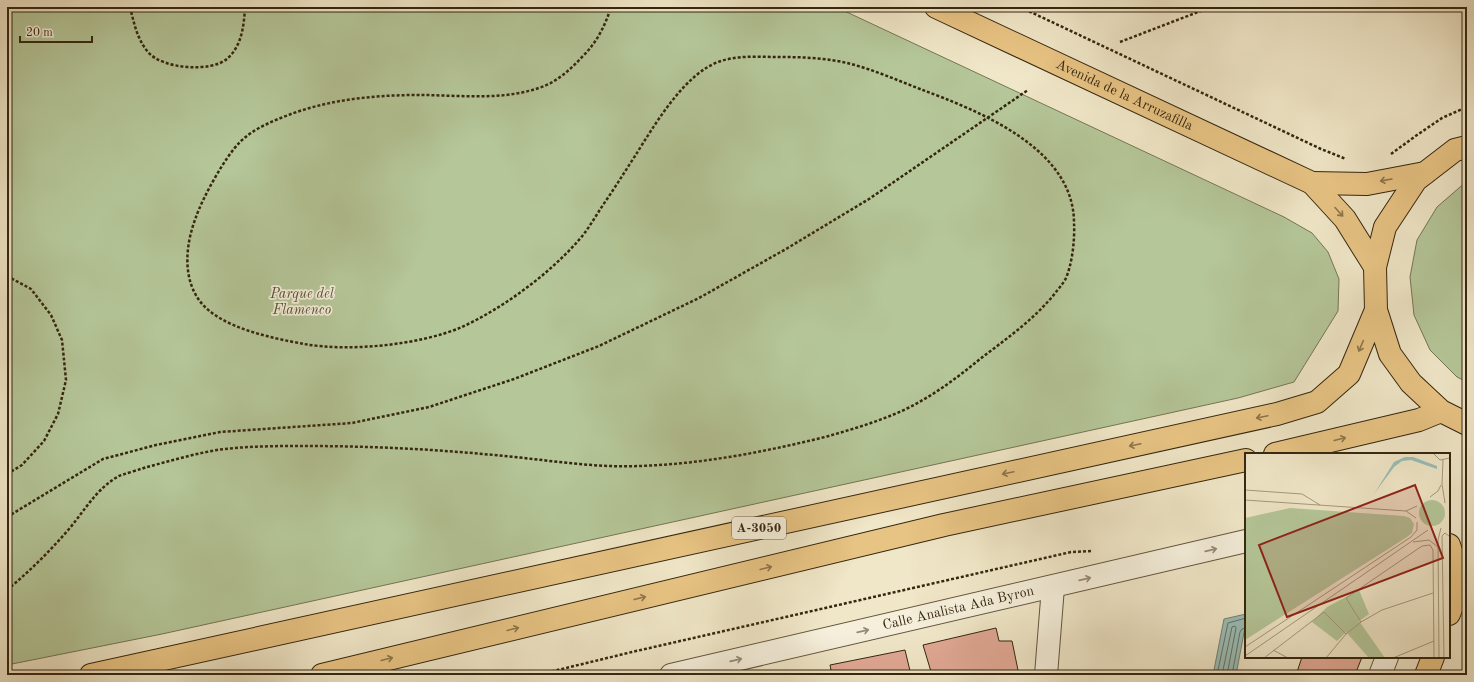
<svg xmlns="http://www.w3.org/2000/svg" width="1474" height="682" viewBox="0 0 1474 682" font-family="'Old Standard TT',serif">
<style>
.green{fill:#b5c799;stroke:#757654}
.water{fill:#9abfb9;stroke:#728275}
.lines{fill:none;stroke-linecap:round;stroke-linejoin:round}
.shore{stroke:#687264;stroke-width:1}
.building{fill:#e0a894;stroke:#352610}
.minor-casing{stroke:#64563e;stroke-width:24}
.major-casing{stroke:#352610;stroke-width:24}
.highway-casing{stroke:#352610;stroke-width:24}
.path{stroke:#352610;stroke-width:2.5;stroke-dasharray:3 2;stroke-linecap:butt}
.minor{stroke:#f5efdb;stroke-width:22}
.major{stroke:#e8c484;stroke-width:22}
.highway{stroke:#e8c484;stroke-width:22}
.oneway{stroke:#8e754a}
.oneway2{stroke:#958a76}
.labels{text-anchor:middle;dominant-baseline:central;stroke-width:3.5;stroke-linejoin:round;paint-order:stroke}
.shield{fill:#f5efdb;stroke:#6f624d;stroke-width:1}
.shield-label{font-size:13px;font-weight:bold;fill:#352610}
.street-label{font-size:14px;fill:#352610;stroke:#f5efdb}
.park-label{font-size:14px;font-style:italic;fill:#554e32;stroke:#f5efdb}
.inset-road{fill:none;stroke:#a59a7e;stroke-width:1}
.view{fill:#8f2418;fill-opacity:0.15;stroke:#8f2418;stroke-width:2}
.inset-edge{fill:none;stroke:#352610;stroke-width:2}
</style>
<rect width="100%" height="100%" fill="#f0e7c8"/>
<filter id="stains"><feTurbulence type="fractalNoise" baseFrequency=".005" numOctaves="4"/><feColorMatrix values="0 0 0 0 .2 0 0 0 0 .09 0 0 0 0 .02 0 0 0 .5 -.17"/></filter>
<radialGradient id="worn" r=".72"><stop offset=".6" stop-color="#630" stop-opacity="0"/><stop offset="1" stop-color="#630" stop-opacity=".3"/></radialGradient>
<path class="green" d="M7 7H836L1284 217 1312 233 1328 252 1339 279 1338 311 1294 382 1238 398 162 634 7 665Z
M1467 181V382L1457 377 1430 350 1414 315 1410 277 1417 240 1437 207Z"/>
<path class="water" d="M1246 614V622L1236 675H1213L1224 619Z"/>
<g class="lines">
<path class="shore" d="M1217 675 1228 623 1246 618
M1222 675 1232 627 1235 626 1236 628 1227 675
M1232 675 1240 632 1242 629 1246 628"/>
</g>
<path class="building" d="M996 628 999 641H1012L1019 675H932L923 645Z
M905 650 911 675H832L830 665Z
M1302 657H1362L1355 675H1296Z"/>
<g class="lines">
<defs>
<g id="minor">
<path id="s1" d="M671 675 1246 541"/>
<path d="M1046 675 1053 587"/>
<path d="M1380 675 1387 657"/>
</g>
<g id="major">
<path id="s2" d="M936 7 1312 183 1345 219 1375 267"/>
<path d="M1312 183 1367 184 1425 173"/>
<path d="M1449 545 1461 581"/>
<path d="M1449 614 1467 567"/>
<path d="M1426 675 1433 657"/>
</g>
<path id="highway" d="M1467 147 1455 150 1416 180 1385 227 1375 267 1376 310 1390 354 1411 383 1441 411 1467 424
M1275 454 1419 420 1441 411
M91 675 1277 414 1317 402 1349 374 1376 310
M322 675 944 525 1246 460"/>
</defs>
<use href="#minor" class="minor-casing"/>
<use href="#major" class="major-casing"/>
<use href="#highway" class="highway-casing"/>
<path class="path" d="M130 7C134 23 137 39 148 52 162 69 212 73 228 58 242 45 244 25 245 7
M1020 7 1321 149 1346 159
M1120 42 1211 7
M1391 154 1417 135 1442 118 1467 107
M7 276 31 289 51 315 62 340 66 380 58 414 44 441 22 465 7 474
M7 517 103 459 156 445 220 432 352 423 429 407 514 379 599 346 699 298 786 249 869 199 1028 90
M7 590C30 571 50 551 69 529 85 510 97 488 119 476 121 475 144 468 147 467 170 461 193 454 217 450 246 446 276 446 305 446 368 446 431 449 494 455 542 459 590 468 639 466 702 464 764 452 825 437 853 429 881 421 908 408 934 395 957 378 980 359 1006 339 1035 319 1056 292 1059 288 1062 285 1065 280 1072 266 1075 240 1074 223 1074 148 979 111 920 89 897 80 874 70 851 64 828 58 803 57 779 57 760 57 740 55 721 61 685 72 654 126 635 156 624 173 614 189 603 205 595 217 588 230 578 241 548 275 503 308 462 327 420 345 349 352 304 344 272 338 219 328 199 300 182 276 186 243 196 217 203 197 225 157 240 142 254 128 273 121 291 114 332 99 376 95 419 95 462 95 509 102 549 84 562 77 573 67 583 56 597 42 605 26 611 7
M537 675 632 652 1071 552 1091 551"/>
<use href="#minor" class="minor"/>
<use href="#major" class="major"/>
<use href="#highway" class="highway"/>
</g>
<defs><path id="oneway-shaft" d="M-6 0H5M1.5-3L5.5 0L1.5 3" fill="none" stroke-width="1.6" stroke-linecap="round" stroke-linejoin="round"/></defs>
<g class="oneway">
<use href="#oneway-shaft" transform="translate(1386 180) rotate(170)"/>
<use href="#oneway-shaft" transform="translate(1339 212) rotate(48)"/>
<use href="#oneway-shaft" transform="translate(1361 346) rotate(113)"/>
<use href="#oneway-shaft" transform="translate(1262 417) rotate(168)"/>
<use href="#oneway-shaft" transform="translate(1340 439) rotate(-14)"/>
<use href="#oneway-shaft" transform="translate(1135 445) rotate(168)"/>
<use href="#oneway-shaft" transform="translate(1008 473) rotate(168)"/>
<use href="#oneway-shaft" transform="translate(766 568) rotate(-14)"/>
<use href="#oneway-shaft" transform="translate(640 598) rotate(-14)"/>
<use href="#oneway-shaft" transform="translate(513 629) rotate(-14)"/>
<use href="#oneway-shaft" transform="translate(387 659) rotate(-14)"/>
</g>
<g class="oneway2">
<use href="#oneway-shaft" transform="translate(1211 550) rotate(-13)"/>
<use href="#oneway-shaft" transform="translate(1085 579) rotate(-13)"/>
<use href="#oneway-shaft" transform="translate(863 631) rotate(-13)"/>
<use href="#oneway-shaft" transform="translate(736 660) rotate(-13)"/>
</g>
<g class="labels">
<rect class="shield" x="732" y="517" width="54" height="22" rx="3"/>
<g class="shield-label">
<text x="759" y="528">A-3050</text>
</g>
<g class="street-label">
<text stroke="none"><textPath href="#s2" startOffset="208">Avenida de la Arruzafilla</textPath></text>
<text stroke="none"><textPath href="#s1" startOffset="295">Calle Analista Ada Byron</textPath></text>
</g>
<g class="park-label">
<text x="302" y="294">Parque del<tspan x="302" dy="16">Flamenco</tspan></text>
</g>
</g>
<g transform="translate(1245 453)">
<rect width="205" height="205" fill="#f0e7c8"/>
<path d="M174 60a13 13 0 1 1 26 0a13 13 0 1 1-26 0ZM45 55 159 63 165 65 169 71 167 80 162 84 0 187V65ZM114 137 124 161 114 168 140 205H124L101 179 92 188 67 169 82 154Z" fill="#b5c799"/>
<path d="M168 4 192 13V16L166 7 157 8 149 14 129 41 149 9 160 4Z" fill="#9abfb9"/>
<path class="inset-road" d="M188 0 195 7 205 5M198 7 197 31 200 50M0 37 57 41 75 52M185 44 193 38 196 32M0 47 161 58 171 65M161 58 172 53M168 89 184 87 193 94M116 169 101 145 177 93 185 92 188 97 189 205M0 194 166 84 172 77V69M28 197 43 205M0 203 183 77M19 205 79 159 101 181M81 205 101 181 116 169 137 157 188 140M148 205 189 188M194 205 193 87 196 75M199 205 197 83 200 80 204 83"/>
<path class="view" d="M170 32 198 105 42 164 14 92Z"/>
<rect width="205" height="205" class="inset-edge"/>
</g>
<rect width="1474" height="682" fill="none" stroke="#f0e7c8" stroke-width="24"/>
<rect x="8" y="8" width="1458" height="666" fill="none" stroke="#352610" stroke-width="2"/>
<rect x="12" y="12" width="1450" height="658" fill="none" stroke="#352610"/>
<path d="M20 36v6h72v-6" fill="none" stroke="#352610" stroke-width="2"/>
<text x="26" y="36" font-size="12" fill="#352610" stroke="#f5efdb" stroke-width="3" paint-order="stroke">20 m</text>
<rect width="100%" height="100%" filter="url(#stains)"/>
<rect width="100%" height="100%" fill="url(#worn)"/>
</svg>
